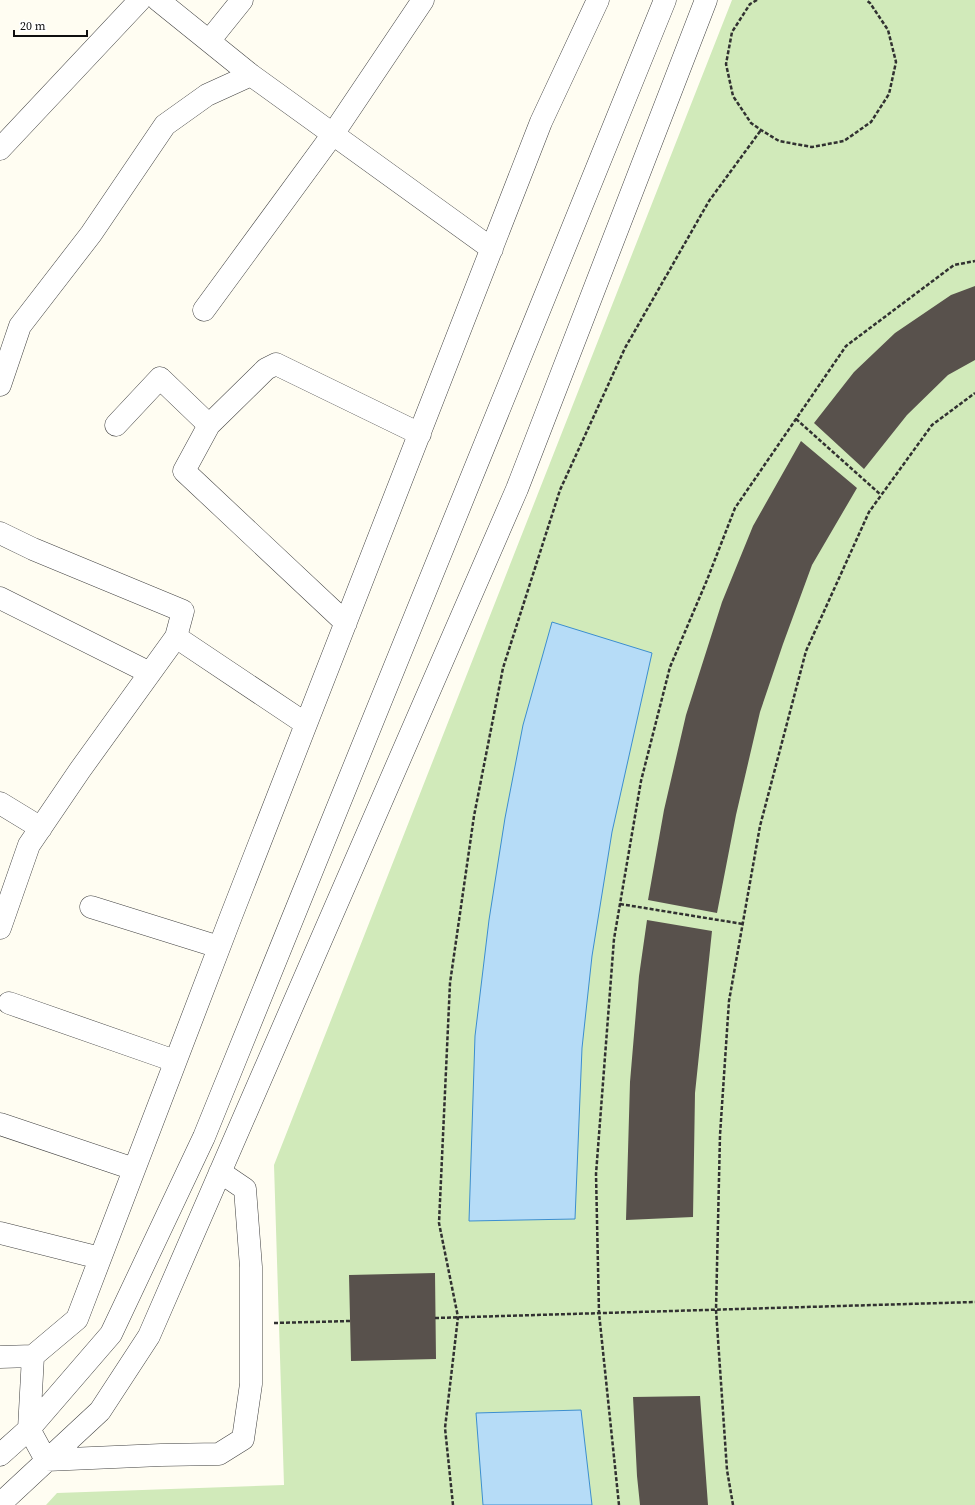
<svg xmlns="http://www.w3.org/2000/svg" width="975" height="1505" viewBox="0 0 975 1505" font-family="'Source Serif 4',serif">
<style>
.green{fill:#d1eaba}
.water{fill:#b6dcf7;stroke:#3c8ecf}
.building{fill:#58514c}
.lines{fill:none;stroke-linecap:round;stroke-linejoin:round}
.minor-casing{stroke:#424242;stroke-width:23}
.path{stroke:#313131;stroke-width:2.5;stroke-dasharray:4 2;stroke-linecap:butt}
.minor{stroke:#fff;stroke-width:22}
</style>
<rect width="100%" height="100%" fill="#fffdf2"/>
<path class="green" d="M732 0H975V1505H46L57 1493 284 1485 274 1165Z"/>
<path class="water" d="M552 622 652 653 612 832 592 956 582 1048 575 1219 469 1221 475 1036 489 920 505 818 523 725Z
M581 1410 592 1505H483L476 1413Z"/>
<path class="building" d="M975 286V360L948 375 907 415 864 469 814 423 854 372 895 333 951 295Z
M801 441 857 488 812 565 783 644 760 712 736 815 717 913 648 900 664 810 686 715 722 602 753 526Z
M647 920 712 931 695 1093 693 1217 626 1220 630 1082 639 976Z
M435 1273 436 1359 351 1361 349 1275Z
M700 1396 708 1505H640L637 1476 633 1397Z"/>
<g class="lines">
<defs>
<path id="minor" d="M158 0 251 75 492 249
M209 41 242 0
M0 149 140 0
M204 310 333 134 423 0
M0 385 20 326 91 234 165 125 207 95 251 75
M116 425 160 378 209 425 266 369 276 364 420 434
M209 425 184 471 346 623
M0 533 33 549 183 611 176 637 306 724
M0 598 150 673
M0 803 41 828
M91 907 219 947
M0 928 29 845 80 770 176 637
M9 1003 175 1061
M0 1124 134 1169
M0 1233 100 1258
M33 1356 29 1429 46 1460 161 1455 219 1454 243 1439 251 1384V1267L245 1189 220 1172
M0 1357 33 1356 77 1319 230 919 541 122 598 0
M0 1455 29 1429 111 1334 204 1137 665 0
M0 1504 100 1411 149 1336 517 489 706 0"/>
</defs>
<use href="#minor" class="minor-casing"/>
<path class="path" d="M757 0 750 4 732 32 726 64 733 96 751 123 761 130 779 141 812 147 844 141 871 122 889 94 896 62 888 30 870 3 866 0
M796 419 881 495
M620 904 743 924
M435 1318 975 1302
M274 1323 350 1321
M453 1505 445 1428 458 1317 439 1223 450 983 474 816 503 668 560 490 625 348 709 201 761 130
M619 1505 599 1313 596 1174 614 939 641 781 670 667 707 580 735 508 846 346 954 265 975 261
M733 1505 727 1470 716 1310 720 1135 729 1001 760 826 806 651 869 512 932 425 975 393"/>
<use href="#minor" class="minor"/>
</g>
<path d="M14 30v6h73v-6" fill="none" stroke="#0f0f0f" stroke-width="2"/>
<text x="20" y="30" font-size="12" fill="#0f0f0f" stroke="#ffffff" stroke-width="3" paint-order="stroke">20 m</text>
</svg>
